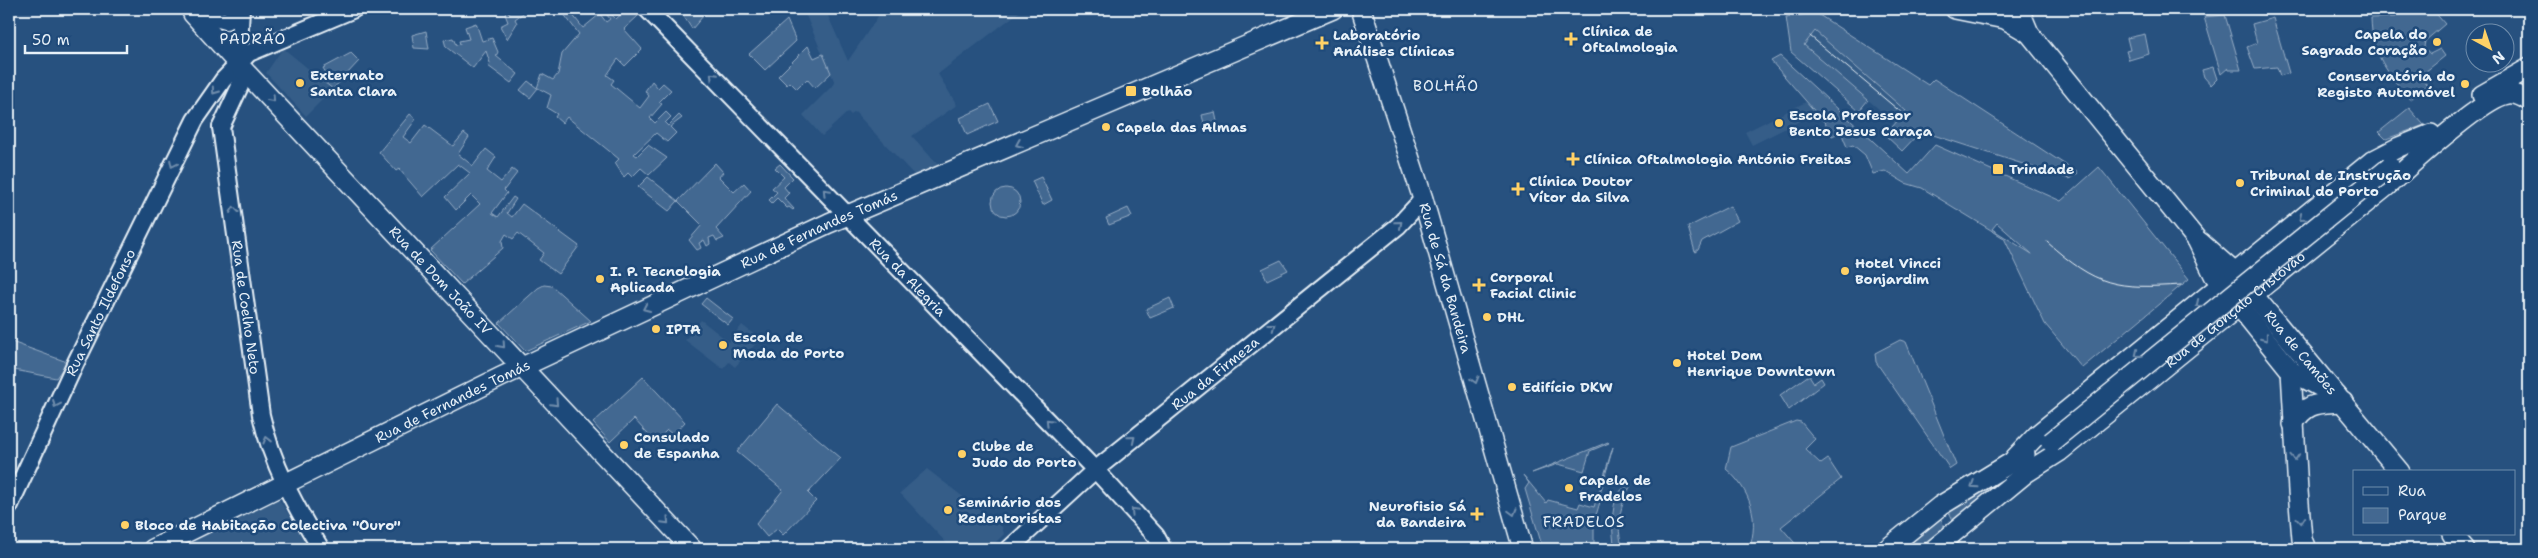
<svg xmlns="http://www.w3.org/2000/svg" width="2538" height="558" viewBox="0 0 2538 558" font-family="'Shantell Sans',sans-serif">
<style>
.built{fill:#355d88}
.green{fill:#436891;stroke:#96acc4;fill-rule:evenodd}
.lines{fill:none;stroke-linecap:round;stroke-linejoin:round}
.tertiary-casing{stroke:#e8f1f8;stroke-width:20}
.secondary-casing{stroke:#e8f1f8;stroke-width:22}
.tertiary{stroke:#1f4a7a;stroke-width:16}
.secondary{stroke:#1f4a7a;stroke-width:19}
.tram{stroke:#e8f1f8;stroke-width:1}
.secondary-bridge-casing{stroke:#e8f1f8;stroke-width:22;stroke-linecap:butt}
.secondary-bridge{stroke:#1f4a7a;stroke-width:19}
.oneway{stroke:#6f8dac}
.poi-dot{fill:#ffd166;stroke:#1f4a7a;stroke-width:2}
.labels{text-anchor:middle;dominant-baseline:central;stroke-width:5;stroke-linejoin:round;paint-order:stroke}
.poi-label{font-size:14px;font-weight:bold;fill:#e8f1f8;stroke:#1f4a7a;text-anchor:start}
.street-label{font-size:14px;fill:#e8f1f8;stroke:#1f4a7a}
.neighbourhood-label{font-size:15px;letter-spacing:1px;fill:#e8f1f8;stroke:#1f4a7a}
</style>
<rect width="100%" height="100%" fill="#27517f"/>
<filter id="ink" filterUnits="userSpaceOnUse"><feTurbulence type="fractalNoise" baseFrequency=".02" numOctaves="2"/><feDisplacementMap in="SourceGraphic" scale="10" xChannelSelector="R" yChannelSelector="G"/><feConvolveMatrix kernelMatrix="1 2 1 2 8 2 1 2 1" color-interpolation-filters="sRGB"/></filter>
<g filter="url(#ink)">
<path class="built" d="M803 9H825L848 61 883 9H1023L938 74 957 105 912 136 938 165 915 176 855 112 851 115 848 112 822 136 803 115 835 83Z
M1815 31 1906 111 1895 123 1804 45Z
M283 48 333 89 306 116 266 73Z
M1806 102 1816 113 1752 145 1745 132Z
M701 320 729 342 742 325 760 339 735 367 729 362 723 369 685 340Z
M927 469 1002 527 1004 534 989 549H952L900 493Z
M279 499 309 549H175L196 539Z"/>
<path class="green" d="M509 9H529L515 19 517 23 507 39 500 26 508 22 505 14 510 12Z
M560 9H568L583 28 600 14 606 22 610 19 604 11 606 9 616 19 627 9H631L638 16 624 29 642 49 625 66 618 59 607 75 614 80 611 84 640 108 649 96 645 91 652 81 658 88 663 83 671 90 659 102 662 104 650 118 655 123 666 112 671 117 665 123 668 126 679 115 682 118 670 127 676 133 667 142 656 133 634 154 637 156 648 145 667 158 649 175 641 168 632 177 628 173 624 177 615 163 619 159 567 117 562 123 555 117 557 114 547 108 551 95 538 88 530 98 520 90 528 81 537 88 542 74 553 80 558 74 562 54 579 34Z
M679 9H709L692 29Z
M2396 9H2432L2445 24 2425 41 2424 47 2430 54 2440 49 2445 56 2420 76 2427 85 2410 100C2387 71 2372 56 2371 18L2396 17Z
M1816 13 1928 85 1934 79 2078 173 2069 179 1921 131 1902 151 1885 135 1906 111 1815 31 1804 45 1868 100 1859 111 1791 52 1786 17Z
M2225 15 2241 70H2229L2228 68 2221 74 2204 17Z
M2273 18 2289 73 2280 76 2277 67 2255 69 2247 47 2257 43 2252 24Z
M787 20 796 41 765 70 749 54Z
M476 23 482 41 492 38 498 52 496 56 518 74 511 83 488 66 490 63 486 51 473 68 446 47 444 40 453 38 456 45 460 44 459 41 469 39 465 27Z
M426 31 429 49 414 48 412 35Z
M2145 34 2149 54 2129 60 2126 51 2130 50 2127 38Z
M808 46 814 58 823 54 831 73 815 88 807 79 797 89 790 82 787 85 778 76Z
M351 53 359 61 333 89 320 79 326 73 323 68Z
M1780 56 1909 174 1935 145 2061 201 2099 167 2189 279 2082 368 2045 324 2004 238 1922 188 1905 183 1885 171 1873 174 1865 155 1853 145 1847 147 1841 132 1832 136 1825 123 1771 61ZM1997 223 2032 254 1992 229Z
M2213 67 2217 79 2211 85 2204 77 2202 70Z
M990 104 998 121 967 135 960 118Z
M2409 108 2424 125 2386 139 2379 132Z
M1215 112 1218 126 1205 128 1202 115Z
M410 114 416 119 403 137 411 143 425 125 453 146 464 133 469 137 458 154 473 166 486 149 496 157 487 171 501 182 512 169 517 173 504 190 507 193 492 213 498 217 513 197 516 199 507 213 512 217 522 204 579 246 558 274 539 260 544 253 518 233 513 239 506 234 502 241 503 248 462 284 430 250 480 204 471 195 456 210 445 197 470 173 458 164 423 197 399 169 396 171 379 152Z
M715 163 723 172 719 177 734 192 744 183 751 191 716 229 724 238 717 241 714 236 709 238 710 244 707 246 704 240 699 243 701 248 697 250 689 240 702 225 678 201 669 211 638 187 648 177 678 201Z
M780 164 793 178 784 187 789 193 784 198 794 209 793 210 789 207 787 208 777 198 772 203 769 200 777 192 772 188 784 177 775 168Z
M1041 177 1052 200 1043 205 1032 181Z
M992 202a14 14 0 1 1 28 0a14 14 0 1 1-28 0Z
M1730 206 1738 221 1702 241 1698 250 1695 252 1688 227Z
M1128 208 1132 216 1109 225 1106 218Z
M1281 260 1288 270 1267 280 1262 269Z
M544 285 552 286 591 321 525 351 499 323 538 288Z
M706 298 733 319 728 325 701 304Z
M1170 298 1174 308 1150 318 1146 309Z
M1900 340 1906 342 1956 465 1950 469 1876 362 1875 353Z
M9 341 67 362 56 378 9 369Z
M1809 375 1814 383 1821 378 1824 383 1789 410 1780 395Z
M643 377 685 422 673 435 667 430 655 442 634 419 610 442 593 423Z
M777 404 841 458 808 493 816 501 783 535 777 529 767 537 756 524 783 490 737 452Z
M1796 421 1801 422 1815 439 1805 449 1821 464 1828 459 1841 479 1781 527 1800 549H1749C1760 519 1750 489 1726 469L1731 447Z
M1608 442 1609 443 1590 451 1584 471 1558 464 1532 473Z
M1613 447 1598 501 1600 502 1594 522V549H1543L1525 489 1529 483 1523 475 1546 503 1548 500 1578 508 1580 503 1594 507Z
M2004 479 1954 522 1949 512Z
M1632 483C1620 506 1615 524 1623 549H1615C1612 534 1610 507 1619 493 1621 489 1628 486 1632 483Z
M1941 519 1945 530 1921 549H1904Z"/>
<g class="lines">
<defs>
<g id="tertiary">
<path d="M197 9 208 16 226 21 240 9"/>
<path id="s1" d="M647 9 1101 476 1156 536 1163 549"/>
<path id="s2" d="M221 127 261 415C272 464 295 506 321 549"/>
<path d="M221 127 240 86 238 64 241 9"/>
<path id="s3" d="M9 507 76 362 195 120 223 80 249 53 354 9"/>
<path id="s4" d="M1009 549 1095 470 1398 226 1423 199"/>
</g>
<g id="secondary">
<path id="s5" d="M191 9 193 14 238 64 692 549"/>
<path id="s6" d="M1361 9 1423 199 1523 549"/>
<path d="M1955 9 2005 19 2029 33"/>
<path d="M2019 9 2029 33 2197 240 2214 275 2291 371 2337 396"/>
<path d="M2482 95 2529 68"/>
<path id="s7" d="M2200 242 2235 273 2400 472"/>
<path d="M2235 273 2372 161 2399 147 2431 134"/>
<path d="M2291 371 2298 491 2302 539 2306 549"/>
<path d="M2293 424C2307 401 2319 404 2343 402"/>
<path d="M2015 458 2038 434 2222 284"/>
<path d="M2452 534 2465 549"/>
<path id="s8" d="M153 549 501 377 829 223 1333 9"/>
<path d="M1887 549 1940 506 2025 454"/>
<path id="s9" d="M1934 549 2026 473 2059 452 2387 186C2408 167 2484 97 2508 94 2516 93 2523 97 2529 101"/>
</g>
</defs>
<use href="#tertiary" class="tertiary-casing"/>
<use href="#secondary" class="secondary-casing"/>
<use href="#tertiary" class="tertiary"/>
<use href="#secondary" class="secondary"/>
<path class="tram" d="M1810 36 1903 114
M2047 242C2097 287 2116 289 2181 285"/>
<defs>
<path id="secondary-bridge" d="M2051 442 2390 167"/>
</defs>
<use href="#secondary-bridge" class="secondary-bridge-casing"/>
<use href="#secondary-bridge" class="secondary-bridge"/>
</g>
<defs><path id="oneway-chevron" d="M-2-3.5L2.5 0L-2 3.5" fill="none" stroke-width="1.6" stroke-linecap="round" stroke-linejoin="round" transform="scale(1.25)"/></defs>
<g class="oneway">
<use href="#oneway-chevron" transform="translate(713 76) rotate(-134)"/>
<use href="#oneway-chevron" transform="translate(215 91) rotate(125)"/>
<use href="#oneway-chevron" transform="translate(272 99) rotate(48)"/>
<use href="#oneway-chevron" transform="translate(1019 144) rotate(157)"/>
<use href="#oneway-chevron" transform="translate(173 164) rotate(116)"/>
<use href="#oneway-chevron" transform="translate(826 192) rotate(-134)"/>
<use href="#oneway-chevron" transform="translate(234 210) rotate(-97)"/>
<use href="#oneway-chevron" transform="translate(2302 218) rotate(141)"/>
<use href="#oneway-chevron" transform="translate(1399 224) rotate(-41)"/>
<use href="#oneway-chevron" transform="translate(2199 304) rotate(141)"/>
<use href="#oneway-chevron" transform="translate(646 308) rotate(155)"/>
<use href="#oneway-chevron" transform="translate(1272 326) rotate(-38)"/>
<use href="#oneway-chevron" transform="translate(2265 338) rotate(52)"/>
<use href="#oneway-chevron" transform="translate(502 345) rotate(48)"/>
<use href="#oneway-chevron" transform="translate(2138 354) rotate(141)"/>
<use href="#oneway-chevron" transform="translate(1475 380) rotate(74)"/>
<use href="#oneway-chevron" transform="translate(555 403) rotate(47)"/>
<use href="#oneway-chevron" transform="translate(56 404) rotate(115)"/>
<use href="#oneway-chevron" transform="translate(1049 422) rotate(-134)"/>
<use href="#oneway-chevron" transform="translate(1132 439) rotate(-39)"/>
<use href="#oneway-chevron" transform="translate(267 440) rotate(-104)"/>
<use href="#oneway-chevron" transform="translate(2295 457) rotate(86)"/>
<use href="#oneway-chevron" transform="translate(1974 485) rotate(147)"/>
<use href="#oneway-chevron" transform="translate(1134 511) rotate(-133)"/>
<use href="#oneway-chevron" transform="translate(1513 512) rotate(74)"/>
<use href="#oneway-chevron" transform="translate(2301 520) rotate(85)"/>
<use href="#oneway-chevron" transform="translate(666 521) rotate(47)"/>
</g>
</g>
<g class="poi-dot">
<path d="M1568.5 31.5h5v5h5v5h-5v5h-5v-5h-5v-5h5z"/>
<circle cx="2437" cy="42" r="5"/>
<path d="M1319.5 35.5h5v5h5v5h-5v5h-5v-5h-5v-5h5z"/>
<circle cx="300" cy="83" r="5"/>
<circle cx="2465" cy="84" r="5"/>
<rect x="1125" y="85" width="12" height="12" rx="2.5"/>
<circle cx="1779" cy="123" r="5"/>
<circle cx="1106" cy="127" r="5"/>
<path d="M1570.5 151.5h5v5h5v5h-5v5h-5v-5h-5v-5h5z"/>
<rect x="1992" y="163" width="12" height="12" rx="2.5"/>
<circle cx="2240" cy="183" r="5"/>
<path d="M1515.5 181.5h5v5h5v5h-5v5h-5v-5h-5v-5h5z"/>
<circle cx="1845" cy="271" r="5"/>
<circle cx="600" cy="279" r="5"/>
<path d="M1476.5 277.5h5v5h5v5h-5v5h-5v-5h-5v-5h5z"/>
<circle cx="1487" cy="317" r="5"/>
<circle cx="656" cy="329" r="5"/>
<circle cx="723" cy="345" r="5"/>
<circle cx="1677" cy="363" r="5"/>
<circle cx="1512" cy="387" r="5"/>
<circle cx="624" cy="445" r="5"/>
<circle cx="962" cy="454" r="5"/>
<circle cx="1569" cy="488" r="5"/>
<circle cx="948" cy="510" r="5"/>
<path d="M1474.5 506.5h5v5h5v5h-5v5h-5v-5h-5v-5h5z"/>
<circle cx="125" cy="525" r="5"/>
</g>
<g class="labels">
<g class="poi-label">
<text x="1582" y="31">Clínica de<tspan x="1582" dy="16">Oftalmologia</tspan></text>
<text x="2427" y="34" text-anchor="end">Capela do<tspan x="2427" dy="16">Sagrado Coração</tspan></text>
<text x="1333" y="35">Laboratório<tspan x="1333" dy="16">Análises Clínicas</tspan></text>
<text x="310" y="75">Externato<tspan x="310" dy="16">Santa Clara</tspan></text>
<text x="2455" y="76" text-anchor="end">Conservatória do<tspan x="2455" dy="16">Registo Automóvel</tspan></text>
<text x="1142" y="91">Bolhão</text>
<text x="1789" y="115">Escola Professor<tspan x="1789" dy="16">Bento Jesus Caraça</tspan></text>
<text x="1116" y="127">Capela das Almas</text>
<text x="1584" y="159">Clínica Oftalmologia António Freitas</text>
<text x="2009" y="169">Trindade</text>
<text x="2250" y="175">Tribunal de Instrução<tspan x="2250" dy="16">Criminal do Porto</tspan></text>
<text x="1529" y="181">Clínica Doutor<tspan x="1529" dy="16">Vítor da Silva</tspan></text>
<text x="1855" y="263">Hotel Vincci<tspan x="1855" dy="16">Bonjardim</tspan></text>
<text x="610" y="271">I. P. Tecnologia<tspan x="610" dy="16">Aplicada</tspan></text>
<text x="1490" y="277">Corporal<tspan x="1490" dy="16">Facial Clinic</tspan></text>
<text x="1497" y="317">DHL</text>
<text x="666" y="329">IPTA</text>
<text x="733" y="337">Escola de<tspan x="733" dy="16">Moda do Porto</tspan></text>
<text x="1687" y="355">Hotel Dom<tspan x="1687" dy="16">Henrique Downtown</tspan></text>
<text x="1522" y="387">Edifício DKW</text>
<text x="634" y="437">Consulado<tspan x="634" dy="16">de Espanha</tspan></text>
<text x="972" y="446">Clube de<tspan x="972" dy="16">Judo do Porto</tspan></text>
<text x="1579" y="480">Capela de<tspan x="1579" dy="16">Fradelos</tspan></text>
<text x="958" y="502">Seminário dos<tspan x="958" dy="16">Redentoristas</tspan></text>
<text x="1466" y="506" text-anchor="end">Neurofisio Sá<tspan x="1466" dy="16">da Bandeira</tspan></text>
<text x="135" y="525">Bloco de Habitação Colectiva "Ouro"</text>
</g>
<g class="street-label">
<text stroke="none"><textPath href="#s8" startOffset="739">Rua de Fernandes Tomás</textPath></text>
<text stroke="none"><textPath href="#s1" startOffset="374">Rua da Alegria</textPath></text>
<text stroke="none"><textPath href="#s6" startOffset="282">Rua de Sá da Bandeira</textPath></text>
<text stroke="none"><textPath href="#s5" startOffset="369">Rua de Dom João IV</textPath></text>
<text stroke="none"><textPath href="#s2" startOffset="182">Rua de Coelho Neto</textPath></text>
<text stroke="none"><textPath href="#s9" startOffset="385">Rua de Gonçalo Cristóvão</textPath></text>
<text stroke="none"><textPath href="#s3" startOffset="215">Rua Santo Ildefonso</textPath></text>
<text stroke="none"><textPath href="#s7" startOffset="150">Rua de Camões</textPath></text>
<text stroke="none"><textPath href="#s4" startOffset="271">Rua da Firmeza</textPath></text>
<text stroke="none"><textPath href="#s8" startOffset="334">Rua de Fernandes Tomás</textPath></text>
</g>
<g class="neighbourhood-label">
<text x="253" y="39">PADRÃO</text>
<text x="1446" y="86">BOLHÃO</text>
<text x="1584" y="522">FRADELOS</text>
</g>
</g>
<rect width="2538" height="558" fill="none" stroke="#1f4a7a" stroke-width="30"/>
<rect x="15" y="15" width="2508" height="528" fill="none" stroke="#e8f1f8" stroke-width="2" filter="url(#ink)"/>
<rect x="2353" y="470" width="162" height="65" fill="#1f4a7a" stroke="#6f8dac"/>
<rect x="2363" y="487" width="25" height="8" fill="#1f4a7a" stroke="#6f8dac"/>
<text x="2398" y="496" font-size="15" fill="#e8f1f8">Rua</text>
<rect x="2363" y="508" width="25" height="15" fill="#436891" stroke="#6f8dac"/>
<text x="2398" y="520" font-size="15" fill="#e8f1f8">Parque</text>
<g transform="translate(2490 48) rotate(140)"><circle r="24" fill="#1f4a7a" stroke="#6f8dac"/>
<path d="M0-4L9 19L0 12L-9 19Z" fill="#ffd166"/>
<text y="-8" font-size="14" font-weight="bold" text-anchor="middle" fill="#e8f1f8">N</text>
</g>
<path d="M25 45v8h102v-8" fill="none" stroke="#e8f1f8" stroke-width="2.5"/>
<text x="32" y="45" font-size="15" fill="#e8f1f8" stroke="#1f4a7a" stroke-width="4" paint-order="stroke">50 m</text>
</svg>
